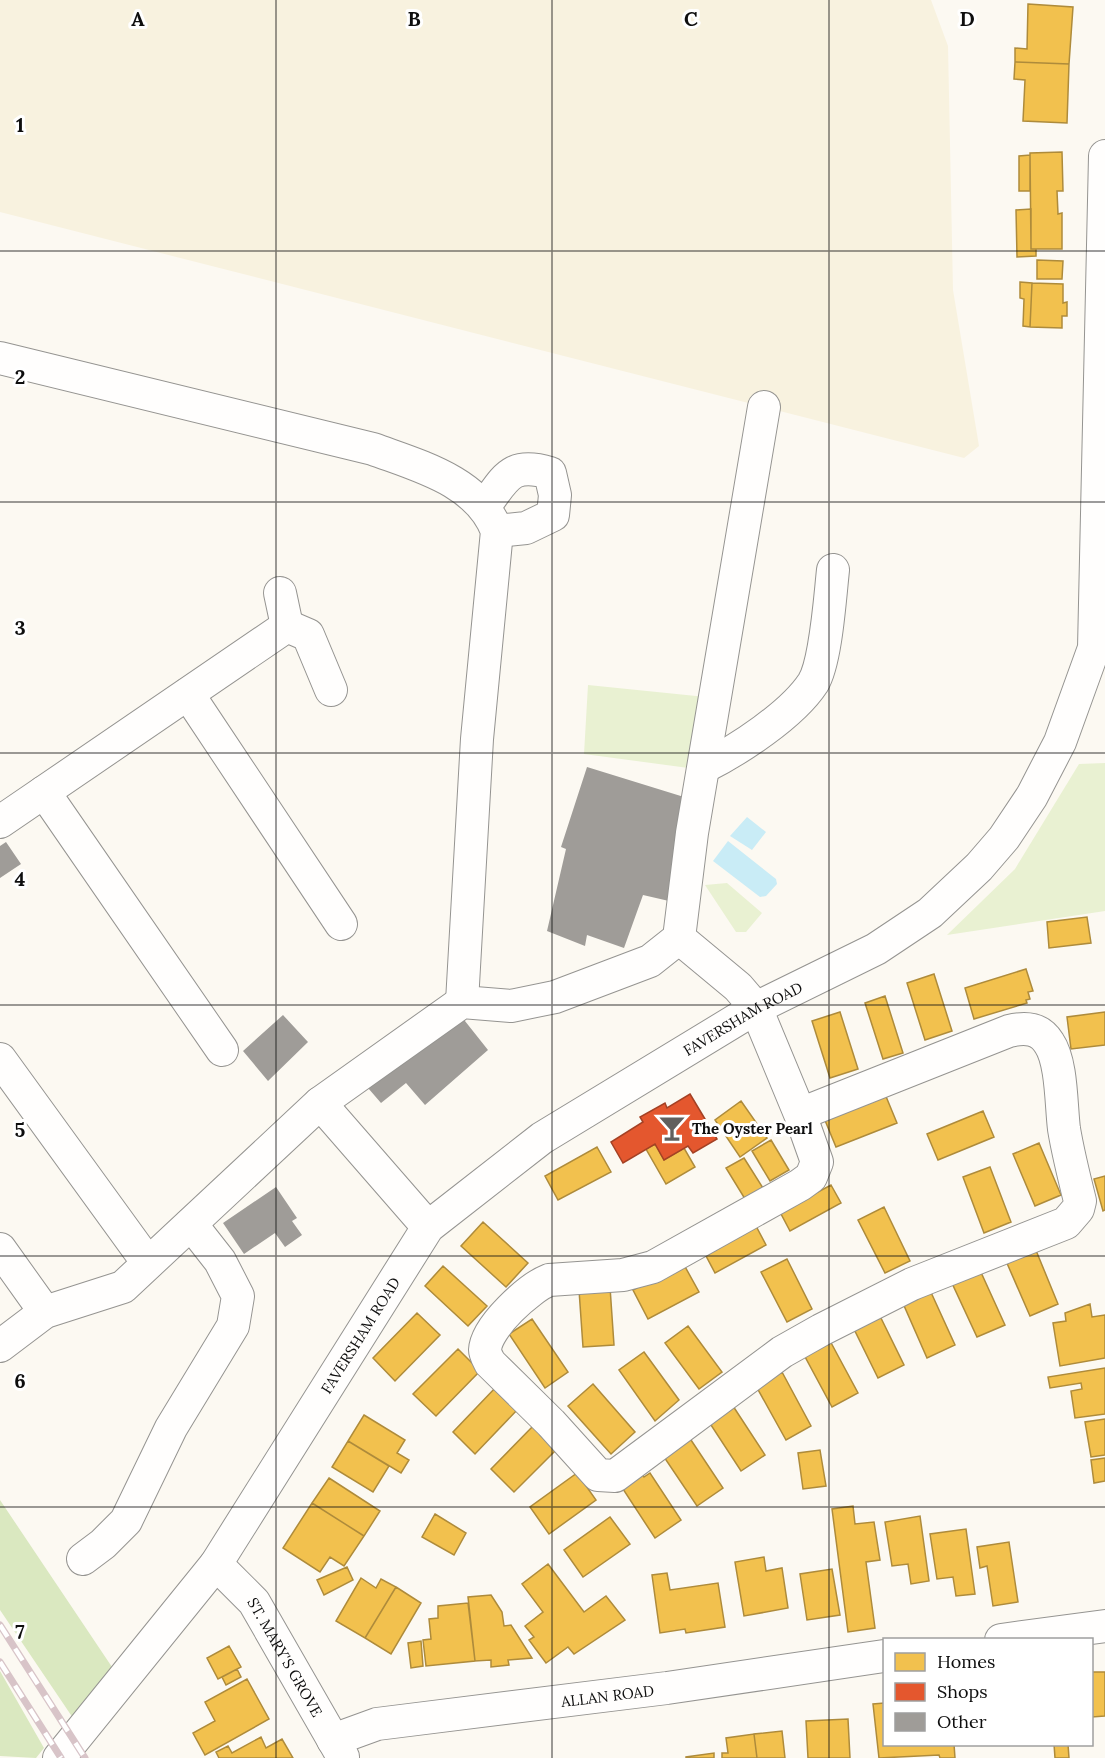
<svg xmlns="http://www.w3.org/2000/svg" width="1105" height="1758" viewBox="0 0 1105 1758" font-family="Lora,serif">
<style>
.farmland{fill:#f8f2df}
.green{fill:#e9f1d2}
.forest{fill:#dae8c0}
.water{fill:#c9ecf6}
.homes{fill:#f2c14e;stroke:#ae8b3b;stroke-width:1.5}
.shops{fill:#e4572e;stroke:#a44124;stroke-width:1.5}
.building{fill:#9f9c98}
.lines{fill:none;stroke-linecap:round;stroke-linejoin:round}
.minor-casing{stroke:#959491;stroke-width:34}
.minor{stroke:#fffefd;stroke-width:32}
.rail-casing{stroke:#d8c4c8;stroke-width:7}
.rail{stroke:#fff;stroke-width:4.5;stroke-dasharray:14;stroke-linecap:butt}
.grid{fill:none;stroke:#0e0e0e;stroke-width:1.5;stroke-opacity:0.55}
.labels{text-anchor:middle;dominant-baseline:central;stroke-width:6;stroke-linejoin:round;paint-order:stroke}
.street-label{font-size:15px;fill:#0e0e0e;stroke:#fff}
.poi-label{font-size:15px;font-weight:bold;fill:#0e0e0e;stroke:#fff;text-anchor:start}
.grid-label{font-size:20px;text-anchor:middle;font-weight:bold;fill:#0e0e0e;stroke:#fff;stroke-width:6;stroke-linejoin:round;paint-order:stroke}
</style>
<rect width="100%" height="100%" fill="#fcf9f2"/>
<path class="farmland" d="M0 0H931L948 46 953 290 979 446 964 458 0 212Z"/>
<path class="green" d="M588 685 706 697 696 769 584 754Z
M1105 763V911L947 935 1015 869 1079 764Z
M727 883 762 913 746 932H736L705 885Z"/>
<path class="forest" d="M0 1500 112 1667 73 1718 0 1610Z
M0 1671 44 1748 36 1758 0 1756Z"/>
<path class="water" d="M747 817 766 832 752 850 730 836Z
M728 841 776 879 777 884 766 896 760 897 713 861Z"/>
<path class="homes" d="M1028 4 1073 7 1069 64 1015 62V48L1027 49Z
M1015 62 1069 64 1067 123 1023 121 1025 80 1014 79Z
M1062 152 1063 191H1057L1058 214 1062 213V249H1031L1030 153Z
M1030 155V191H1019V156Z
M1031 209V249H1036V256L1017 257 1016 210Z
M1037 260 1063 261 1062 279H1037Z
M1020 282 1032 283 1030 327 1023 326 1024 299 1020 298Z
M1032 283 1063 284V303L1067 302V316H1062V328L1030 327Z
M1087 917 1091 943 1049 948 1047 922Z
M1026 969 1033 991 1028 992 1030 999 1026 1000 1027 1003 974 1019 965 988Z
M934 974 952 1031 925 1040 907 983Z
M885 996 903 1053 883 1059 865 1003Z
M840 1012 858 1069 830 1078 812 1021Z
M1105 1012V1045L1071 1049 1067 1017Z
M885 1094 897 1123 836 1147 824 1118Z
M741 1101 767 1138 740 1157 715 1120Z
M983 1111 994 1137 938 1160 927 1134Z
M771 1140 789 1170 770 1181 752 1151Z
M1039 1143 1061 1195 1035 1206 1013 1154Z
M655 1144 664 1160 684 1148 695 1167 666 1184 646 1149Z
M597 1147 611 1172 558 1200 545 1176Z
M744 1158 763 1188 745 1199 726 1168Z
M990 1167 1011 1222 984 1233 963 1177Z
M1105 1176V1210L1103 1211 1094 1179Z
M831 1185 841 1203 790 1231 780 1212Z
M884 1207 910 1261 885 1273 858 1220Z
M483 1222 528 1263 506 1287 461 1246Z
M756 1226 766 1245 715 1273 705 1254Z
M1035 1248 1058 1304 1030 1316 1006 1261Z
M787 1259 812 1309 787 1322 761 1272Z
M683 1263 699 1292 648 1319 633 1290Z
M443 1266 487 1306 468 1326 425 1286Z
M979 1268 1005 1325 977 1337 951 1281Z
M610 1287 614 1345 583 1347 579 1290Z
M929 1288 955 1345 927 1358 902 1301Z
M1090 1304 1092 1317 1105 1315V1358L1060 1366 1053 1323 1066 1321 1065 1313Z
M878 1312 904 1365 878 1378 852 1325Z
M417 1313 440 1335 395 1381 373 1358Z
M532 1319 568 1372 545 1388 509 1334Z
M688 1326 722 1372 699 1389 665 1343Z
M829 1339 858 1393 832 1407 803 1353Z
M458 1349 480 1371 436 1416 413 1394Z
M644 1352 679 1400 655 1421 619 1370Z
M1105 1368V1414L1075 1418 1071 1391 1082 1389 1081 1383 1050 1388 1048 1377Z
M782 1372 811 1426 786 1440 756 1386Z
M593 1384 635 1432 611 1454 568 1406Z
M496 1387 518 1409 475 1454 453 1432Z
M733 1406 765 1455 741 1471 709 1422Z
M364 1415 405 1440 397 1453 409 1460 401 1473 348 1441Z
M1105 1419V1455L1091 1457 1085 1422Z
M534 1425 558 1448 514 1492 491 1469Z
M689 1437 723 1488 697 1506 662 1454Z
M348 1441 389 1466 373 1492 332 1467Z
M820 1450 826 1486 803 1489 798 1453Z
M1105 1458V1481L1094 1483 1091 1460Z
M641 1472 644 1477 650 1473 681 1520 655 1538 621 1486Z
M577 1473 596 1500 549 1534 530 1507Z
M329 1478 380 1511 364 1536 312 1503Z
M312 1503 364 1536 344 1566 330 1557 320 1572 283 1548Z
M853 1506 855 1524 874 1522 880 1560 866 1562 875 1628 848 1632 832 1509Z
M435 1514 466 1533 454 1555 422 1537Z
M920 1516 929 1581 911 1584 908 1564 892 1566 885 1522Z
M610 1517 630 1544 583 1577 564 1550Z
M966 1529 975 1594 956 1596 953 1577 937 1579 930 1534Z
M1009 1542 1018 1602 993 1606 987 1566 980 1568 977 1547Z
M764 1557 766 1571 782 1568 788 1608 744 1616 735 1562Z
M548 1564 584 1612 606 1596 625 1620 574 1654 568 1647 546 1663 529 1640 534 1637 525 1626 543 1612 522 1584Z
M347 1567 353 1580 324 1595 317 1580Z
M832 1569 840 1615 807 1620 800 1574Z
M667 1573 670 1590 718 1583 725 1627 686 1633 685 1629 660 1633 652 1575Z
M361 1578 376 1588 381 1579 396 1587 365 1638 336 1621Z
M396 1587 421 1603 391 1654 365 1638Z
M491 1595 502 1612 504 1626 511 1625 532 1658 508 1660 509 1665 491 1667V1660L475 1661 468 1597Z
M468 1603 475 1661 426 1666 423 1640 431 1639 429 1619 438 1618V1606Z
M421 1641 423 1666 411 1668 408 1643Z
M229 1646 241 1667 218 1679 207 1658Z
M237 1669 241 1677 226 1685 222 1677Z
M1092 1672H1105V1716L1092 1717Z
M247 1679 269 1719 205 1755 193 1733 215 1721 205 1702Z
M884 1703V1744H954L955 1758H940L939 1755 879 1758 873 1704Z
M848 1719 850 1758H808L806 1721Z
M782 1731 785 1758H757L754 1734Z
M754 1734 757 1758H722V1753H728L726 1738Z
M261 1737 266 1748 282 1739 293 1758H219L216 1752 228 1746 232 1753Z
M1054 1744H1068L1069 1758H1055Z
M714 1753V1758H686V1757Z"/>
<path class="shops" d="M690 1094 717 1139 693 1153 688 1146 664 1160 655 1144 623 1163 611 1142 643 1122 640 1117 665 1103 667 1108Z"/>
<path class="building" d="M587 767 684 797 669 901 643 895 624 948 587 935 585 946 547 931 566 849 561 847Z
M6 842 21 864 0 878V846Z
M283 1015 308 1042 268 1081 243 1051Z
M461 1016 488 1050 425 1105 406 1083 381 1103 362 1081Z
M276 1187 297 1218 292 1221 302 1235 285 1247 275 1233 244 1254 223 1223Z"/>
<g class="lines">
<defs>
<g id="minor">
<path d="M0 358 373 449C419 466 478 481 497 531L477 739 462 1002"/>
<path d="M484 507C506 478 510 461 550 473L555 495 553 515 526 528 497 531"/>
<path d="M280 593 287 626"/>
<path d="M188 694 341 924"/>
<path d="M704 767C738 750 792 715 813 683 826 662 830 597 833 570"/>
<path d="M44 792 222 1050"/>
<path d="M0 822 287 626 308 635 331 690"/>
<path d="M679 938 738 987 756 1008 800 1114 817 1162 811 1177 800 1185 653 1267 623 1275 549 1280C529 1288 486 1327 485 1350 485 1354 488 1359 490 1363L551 1423 598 1475 615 1476 782 1352 821 1330 912 1284 1066 1223 1078 1209 1080 1201C1074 1177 1068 1153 1064 1129 1061 1105 1062 1062 1049 1043 1040 1028 1025 1027 1009 1031L800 1114"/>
<path d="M0 1059 148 1263"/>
<path d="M320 1103 428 1227"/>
<path d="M0 1249 45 1312"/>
<path d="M0 1346 45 1312 123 1287 320 1103 462 1002 511 1006 555 997 650 961 679 938 692 833 764 407"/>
<path d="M83 1559 103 1544 126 1521 171 1428 233 1326 238 1296 220 1261 191 1224"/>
<path id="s1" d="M216 1564 254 1602 343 1757"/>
<path d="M1001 1640 1105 1626"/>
<path id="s2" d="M333 1740 377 1724 667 1688 884 1656"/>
<path id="s3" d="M59 1758 216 1564 428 1227 542 1138 756 1008 876 949 930 913 979 867 1004 838 1032 796 1060 742 1094 648 1105 156"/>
</g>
</defs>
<use href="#minor" class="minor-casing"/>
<use href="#minor" class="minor"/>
<defs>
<path id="rail" d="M0 1625 85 1758
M0 1662 61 1758"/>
</defs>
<use href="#rail" class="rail-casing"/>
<use href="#rail" class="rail"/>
</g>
<path class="grid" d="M276 0V1758M552 0V1758M829 0V1758M0 251H1105M0 502H1105M0 753H1105M0 1005H1105M0 1256H1105M0 1507H1105"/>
<defs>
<symbol id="bar-bare" viewBox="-9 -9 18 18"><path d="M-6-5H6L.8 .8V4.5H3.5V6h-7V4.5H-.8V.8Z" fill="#61605e" stroke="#fff" stroke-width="2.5" paint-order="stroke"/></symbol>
</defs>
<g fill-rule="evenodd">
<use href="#bar-bare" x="653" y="1109" width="38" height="38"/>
</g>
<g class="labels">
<g class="street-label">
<text stroke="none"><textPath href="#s3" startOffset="1026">FAVERSHAM ROAD</textPath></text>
<text stroke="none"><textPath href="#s3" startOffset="520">FAVERSHAM ROAD</textPath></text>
<text stroke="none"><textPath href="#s1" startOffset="117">ST. MARY'S GROVE</textPath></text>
<text stroke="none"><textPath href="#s2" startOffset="279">ALLAN ROAD</textPath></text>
</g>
<g class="poi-label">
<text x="692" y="1128">The Oyster Pearl</text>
</g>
</g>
<g class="grid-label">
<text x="138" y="26">A</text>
<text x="414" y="26">B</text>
<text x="691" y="26">C</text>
<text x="967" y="26">D</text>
<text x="20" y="132">1</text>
<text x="20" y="384">2</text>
<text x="20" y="635">3</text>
<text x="20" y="886">4</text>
<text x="20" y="1137">5</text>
<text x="20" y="1388">6</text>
<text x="20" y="1639">7</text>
</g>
<rect x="883" y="1638" width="210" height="108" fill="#ffffff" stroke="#9f9f9f" stroke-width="1.5"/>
<rect x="895" y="1653" width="30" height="18" fill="#f2c14e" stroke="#9f9f9f" stroke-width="1.5"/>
<text x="937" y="1668" font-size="18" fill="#0e0e0e">Homes</text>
<rect x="895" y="1683" width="30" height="18" fill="#e4572e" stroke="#9f9f9f" stroke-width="1.5"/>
<text x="937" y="1698" font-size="18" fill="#0e0e0e">Shops</text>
<rect x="895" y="1713" width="30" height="18" fill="#9f9c98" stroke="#9f9f9f" stroke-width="1.5"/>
<text x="937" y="1728" font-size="18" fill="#0e0e0e">Other</text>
</svg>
